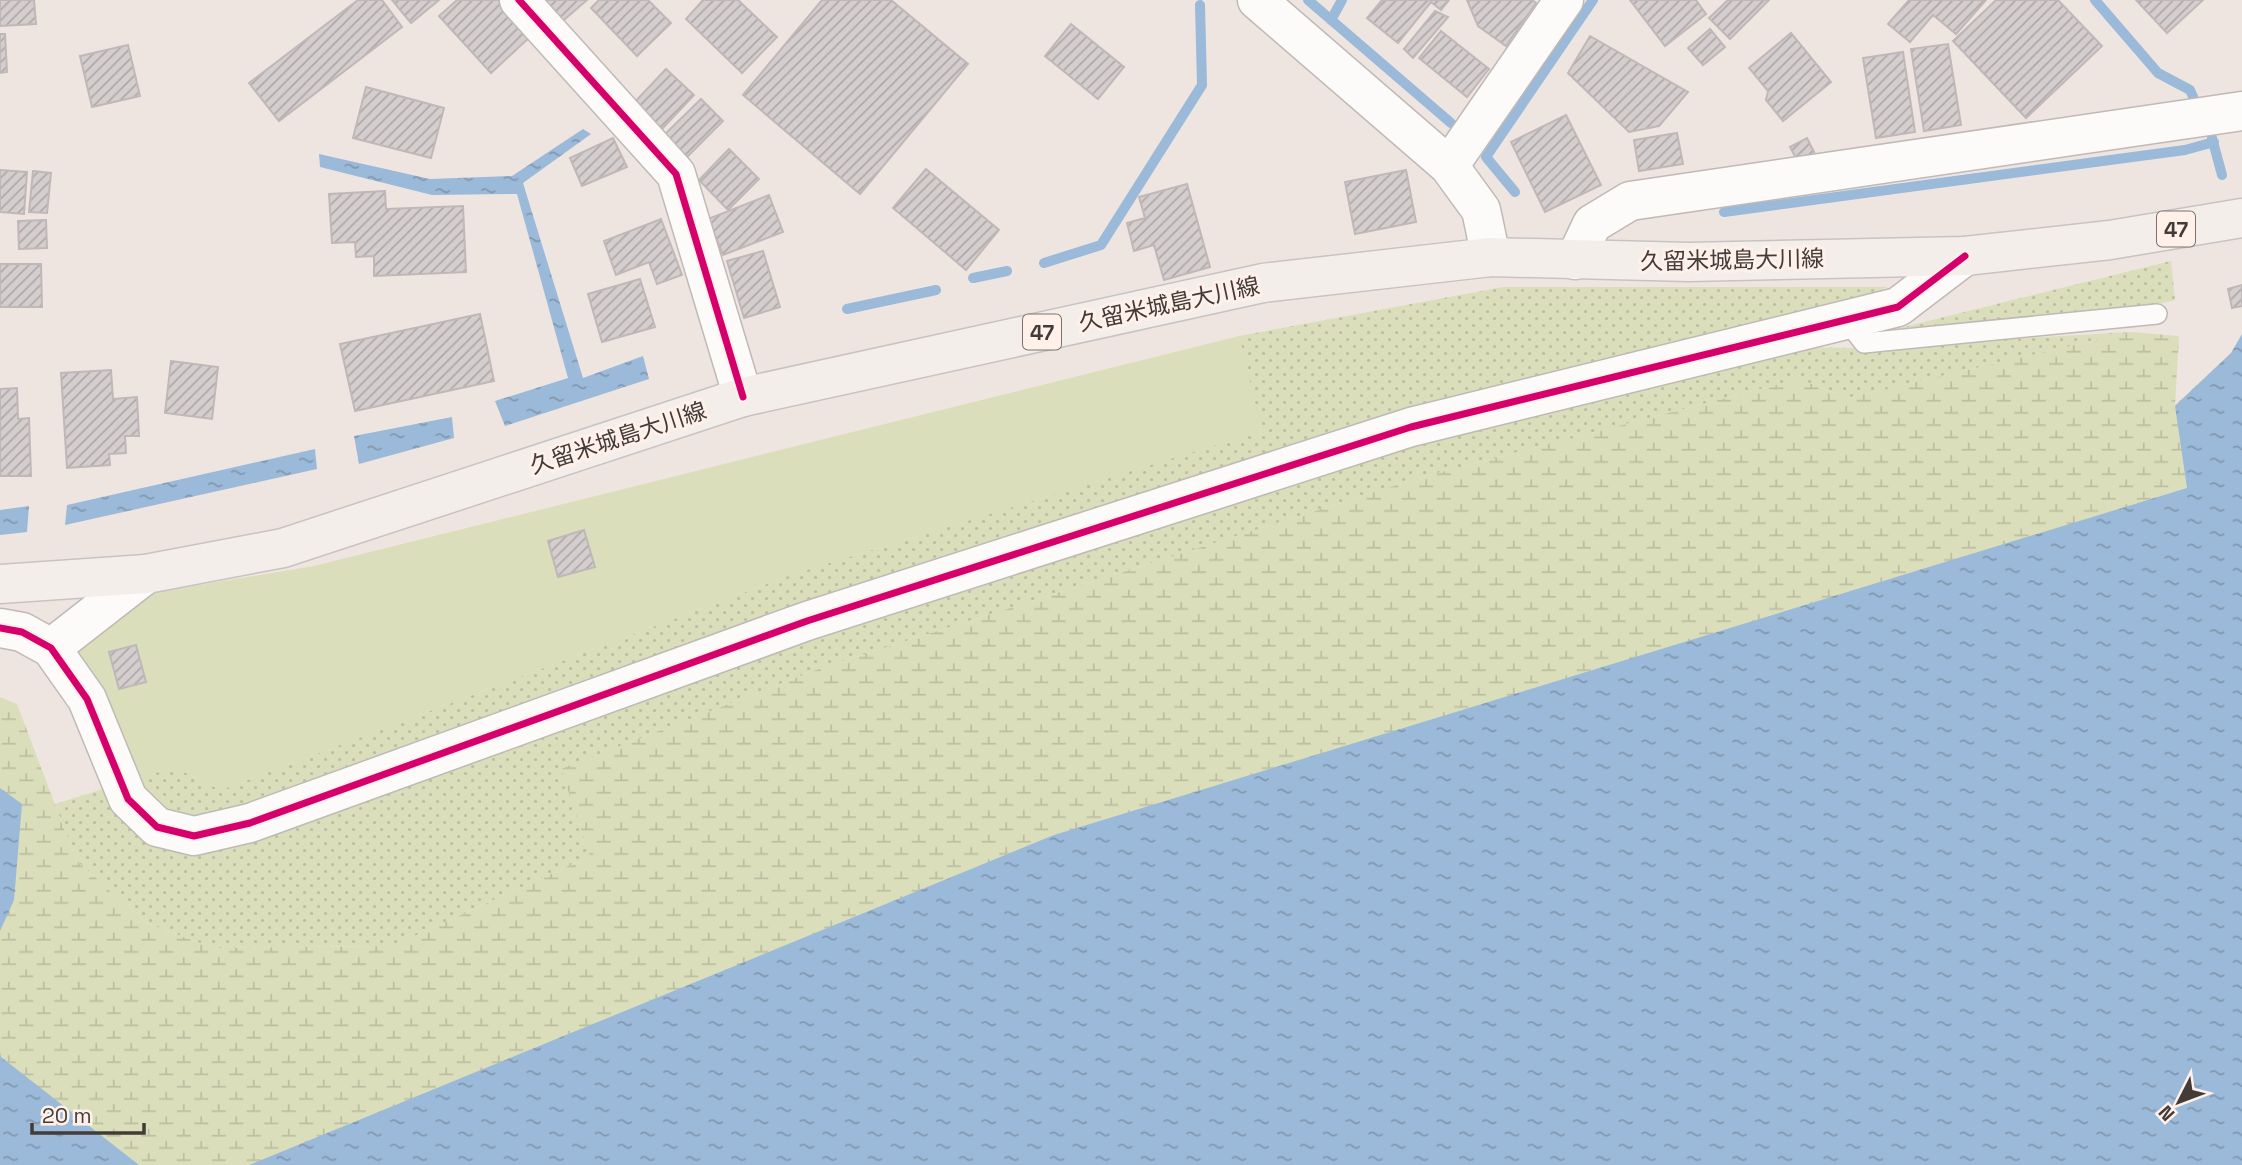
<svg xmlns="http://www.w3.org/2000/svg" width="2242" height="1165" viewBox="0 0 2242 1165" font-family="'Space Grotesk','Noto Sans JP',sans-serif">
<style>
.grass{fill:url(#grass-dots)}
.wetland{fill:url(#wetland-marsh)}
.pitch{fill:#dadeba}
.water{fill:url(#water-ripples)}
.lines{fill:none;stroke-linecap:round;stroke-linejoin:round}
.stream{stroke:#9bb9d8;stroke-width:10}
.building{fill:url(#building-hatch);stroke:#c0b8b8;stroke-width:2}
.service-casing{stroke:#c0b9b6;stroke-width:22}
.minor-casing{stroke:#c0b9b6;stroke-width:41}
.primary-casing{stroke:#c8c3c2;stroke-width:41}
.service{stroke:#fcfbfa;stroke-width:19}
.minor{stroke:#fcfbfa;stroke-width:38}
.primary{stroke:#f4eeeb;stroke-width:38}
.cycleway-casing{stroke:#fff1ea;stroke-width:11}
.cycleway{stroke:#d6006c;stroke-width:7}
.labels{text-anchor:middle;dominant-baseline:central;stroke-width:6;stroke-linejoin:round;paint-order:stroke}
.shield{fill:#fff1ea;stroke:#7b726d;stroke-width:2}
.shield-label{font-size:21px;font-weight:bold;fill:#423b38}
.street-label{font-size:23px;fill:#423b38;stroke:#fff1ea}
</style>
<defs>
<pattern id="grass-dots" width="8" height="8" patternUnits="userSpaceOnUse" patternTransform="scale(1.75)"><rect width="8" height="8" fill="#dadeba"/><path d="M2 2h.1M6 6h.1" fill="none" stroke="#bcbfa1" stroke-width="1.8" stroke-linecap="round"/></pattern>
<pattern id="wetland-marsh" width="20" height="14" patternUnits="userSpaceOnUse" patternTransform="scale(1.75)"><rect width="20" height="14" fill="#dadeba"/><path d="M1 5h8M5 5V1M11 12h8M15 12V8" fill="none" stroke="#bcbfa1"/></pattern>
<pattern id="water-ripples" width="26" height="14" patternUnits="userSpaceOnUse" patternTransform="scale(1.75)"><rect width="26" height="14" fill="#9bb9d8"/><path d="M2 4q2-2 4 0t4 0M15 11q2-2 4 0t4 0" fill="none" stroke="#8098b0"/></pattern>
<pattern id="building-hatch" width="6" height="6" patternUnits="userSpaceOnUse" patternTransform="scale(1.75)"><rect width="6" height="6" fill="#d5cece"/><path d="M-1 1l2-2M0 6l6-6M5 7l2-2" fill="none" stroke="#aea8a8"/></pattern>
</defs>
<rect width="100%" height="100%" fill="#eee5e1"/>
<path class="grass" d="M2171 261 2175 300 2116 314 1900 328Z
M1503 287H1888L1771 331 228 823H167L133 780 174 767 221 790 793 574 1261 431 1239 336Z
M2131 332 1847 398 1799 379 1422 477 821 668 562 769 590 856 393 946 213 948 144 922 76 860 55 804 106 788 144 837 1415 433 1788 347 1861 348Z"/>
<path class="wetland" d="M2131 332 2179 336 2175 405 2231 353 2242 584 536 1165H0V697L17 704 76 860 144 922 213 948 393 946 590 856 561 769 821 668 1422 477 1799 379 1847 398Z"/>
<path class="pitch" d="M1239 336 1262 431 793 574 221 790 174 767 133 780 76 646 133 596 314 566Z"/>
<path class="water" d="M583 129 591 134 523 183 583 378 643 356 649 379 505 426 495 401 568 378 517 194 432 195 320 167 319 154 430 179 512 176Z
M2242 334V1165H249L1054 835 2187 488 2175 406 2231 353Z
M452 417 454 438 359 464 354 436Z
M315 449 317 469 65 525 67 505Z
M29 506 27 532 0 535V510Z
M0 788 22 804 14 900 0 931Z
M0 1052 1 1057 139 1165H0Z"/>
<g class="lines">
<path class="stream" d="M1308 0 1451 123
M2095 0 2158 73 2190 90 2199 110
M1331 20 1342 0
M2212 138 2222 175
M1515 192 1486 157 1593 0
M1724 212 2185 150 2214 142
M1044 263 1101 245 1202 85 1200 5
M973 278 1007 271
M847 309 936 290"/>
</g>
<path class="building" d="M0 0H34L36 24 0 26Z
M358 0H382L402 27 279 121 249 83Z
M392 0H439L411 23Z
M457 0H499L531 36 491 73 439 16Z
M536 0H587L558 25Z
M599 0H648L671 23 637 56 591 8Z
M703 0H738L777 37 742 73 686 19Z
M822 0H891L968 64 860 194 743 95Z
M1382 0H1449L1441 10 1431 2 1398 43 1367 18Z
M1467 0H1532L1536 3 1506 46 1478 26Z
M1630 0H1696L1706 14 1665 46Z
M1728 0H1769L1730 39 1709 18Z
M1909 0H1986L1956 34 1933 15 1910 42 1888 24Z
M1996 0H2058L2102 46 2026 118 1953 41Z
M2136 0H2203L2167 33Z
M1435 11 1448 17 1413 58 1404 49Z
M1071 24 1124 67 1098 99 1045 56Z
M1710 29 1725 47 1703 65 1688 48Z
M1441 31 1489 69 1467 97 1419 58Z
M1791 33 1831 82 1783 121 1766 100 1768 91 1749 68Z
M0 34H5L7 72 0 73Z
M1590 36 1688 92 1659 126 1629 132 1568 73Z
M1948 44 1961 125 1924 131 1911 49Z
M128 45 140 96 92 107 80 56Z
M1903 52 1915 132 1876 138 1863 58Z
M666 69 694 95 660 131 632 105Z
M366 87 444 108 431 158 353 138Z
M701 99 723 121 685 159 662 137Z
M1566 115 1601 185 1545 212 1511 142Z
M1677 133 1683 164 1639 171 1634 140Z
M613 138 627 167 582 186 570 158Z
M1807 138 1816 156 1799 164 1790 147Z
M729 149 759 179 728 210 699 180Z
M926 169 999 230 966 270 893 208Z
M0 170 27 172 24 214 0 212Z
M1406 170 1416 222 1355 234 1345 182Z
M33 171 51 173 47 213 29 212Z
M1187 184 1210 267 1164 280 1154 245 1134 251 1127 223 1145 218 1139 197Z
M385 191 386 209 463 206 466 272 374 276V256L356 257 355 242 332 243 329 194Z
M769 195 783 232 723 255 708 219Z
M661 219 682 275 657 284 649 262 616 275 604 241Z
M46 220 47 248 19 249 18 221Z
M763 251 780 307 744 318 727 261Z
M0 264H41L42 307H0Z
M640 279 655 327 602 342 588 294Z
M2242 285V306L2232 308 2228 289Z
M480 314 494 381 355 411 340 344Z
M171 361 218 367 212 419 165 413Z
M111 370 113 399 137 397 139 436H125L126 453 109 454 110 465 67 468 61 373Z
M17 388 18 419 29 418 31 476H0V389Z
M584 530 595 567 558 577 548 541Z
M136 645 146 682 119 689 109 652Z"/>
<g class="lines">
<defs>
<path id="service" d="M1846 320 1864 343 2157 314"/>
<path id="minor" d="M519 0 676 174 743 397
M1257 0 1449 166 1481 210 1491 257
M1449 166 1564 0
M1575 260 1592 224 1630 201 2242 111
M0 628 22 632 51 648 87 699 128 799 157 827 194 836 250 823 807 621 1411 427 1898 307 1965 256
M51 648 146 574"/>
<path id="primary" d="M0 584 146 574 283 548 743 397 1263 283 1491 257 1689 262 1965 256 2110 240 2242 218"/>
</defs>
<use href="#service" class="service-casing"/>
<use href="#minor" class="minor-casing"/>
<use href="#primary" class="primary-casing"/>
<use href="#service" class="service"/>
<use href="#minor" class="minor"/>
<use href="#primary" class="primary"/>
<defs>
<path id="cycleway" d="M519 0 676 174 743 397
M0 628 22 632 51 648 87 699 128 799 157 827 194 836 250 823 807 621 1411 427 1898 307 1965 256"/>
</defs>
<use href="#cycleway" class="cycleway-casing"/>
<use href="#cycleway" class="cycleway"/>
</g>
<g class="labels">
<g class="shield">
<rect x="2157" y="211.5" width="38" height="35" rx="5"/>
<rect x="1023" y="314.5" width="38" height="35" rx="5"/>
</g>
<g class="shield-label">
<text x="2176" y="229">47</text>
<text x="1042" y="332">47</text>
</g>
<g class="street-label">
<text transform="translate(1732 260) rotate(-1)">久留米城島大川線</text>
<text transform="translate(1169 304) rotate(-12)">久留米城島大川線</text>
<text transform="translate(618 438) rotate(-18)">久留米城島大川線</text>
</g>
</g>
<g transform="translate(2179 1102) rotate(228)" stroke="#fff1ea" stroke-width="5" paint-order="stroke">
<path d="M0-5L12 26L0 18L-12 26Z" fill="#423b38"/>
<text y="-10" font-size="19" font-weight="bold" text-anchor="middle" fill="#423b38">N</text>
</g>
<path d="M32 1123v10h112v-10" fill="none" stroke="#423b38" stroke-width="3.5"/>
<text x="42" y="1123" font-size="21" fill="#423b38" stroke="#fff1ea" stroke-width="5" paint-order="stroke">20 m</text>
</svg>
